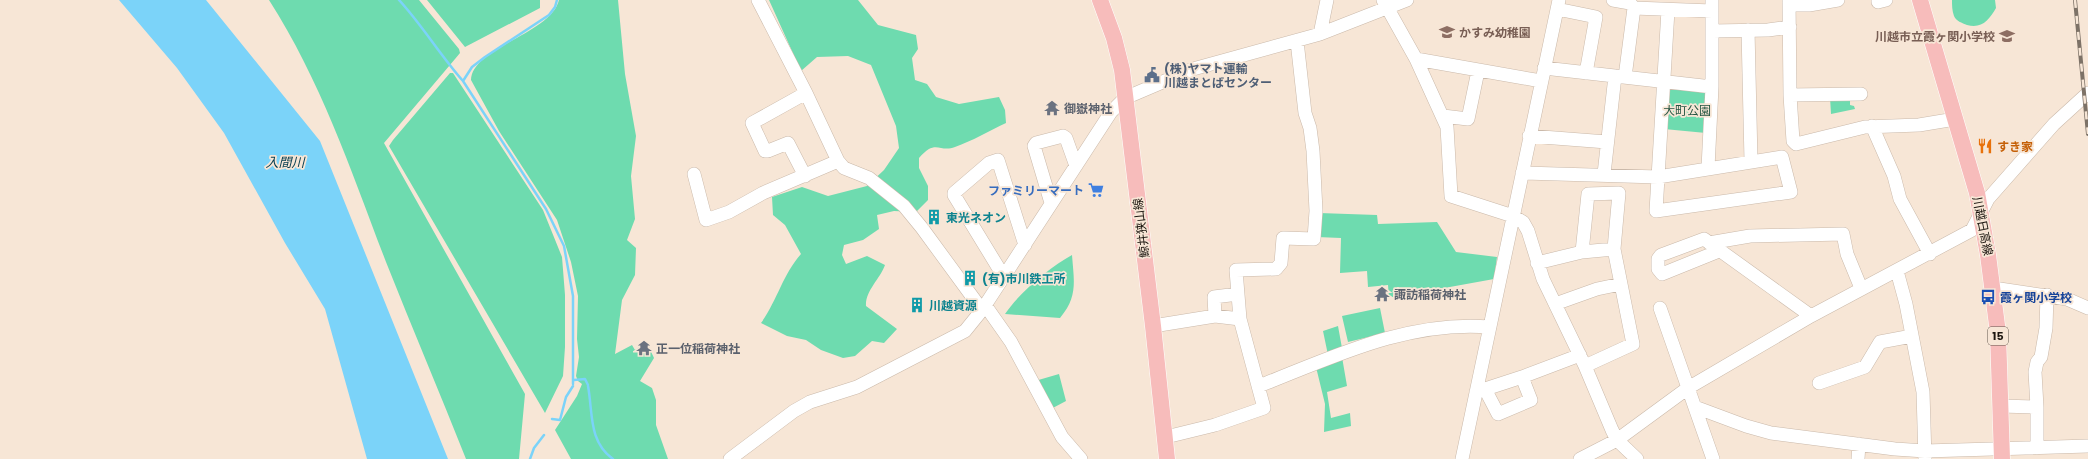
<svg xmlns="http://www.w3.org/2000/svg" width="2088" height="459" viewBox="0 0 2088 459" font-family="Poppins,'Noto Sans JP',sans-serif">
<style>
.green{fill:#6edbaf}
.water{fill:#7bd3f9}
.lines{fill:none;stroke-linecap:round;stroke-linejoin:round}
.stream{stroke:#7bd3f9;stroke-width:2.5}
.minor-casing{stroke:#cab9aa;stroke-width:14}
.major-casing{stroke:#fff;stroke-width:17}
.minor{stroke:#fff;stroke-width:13}
.major{stroke:#f7bcbb;stroke-width:16}
.rail-casing{stroke:#7d7267;stroke-width:4}
.rail{stroke:#f7e6d6;stroke-width:2.5;stroke-dasharray:8;stroke-linecap:butt}
.labels{text-anchor:middle;dominant-baseline:central;stroke-width:3.5;stroke-linejoin:round;paint-order:stroke}
.shield{fill:#f7e6d6;stroke:#5e544b;stroke-width:1}
.shield-label{font-size:11px;font-weight:bold;fill:#1c1610}
.education-label{font-size:12px;font-weight:bold;fill:#785e54;stroke:#f7e6d6;text-anchor:start}
.service-label{font-size:12px;font-weight:bold;fill:#4e5e75;stroke:#f7e6d6;text-anchor:start}
.worship-label{font-size:12px;font-weight:bold;fill:#5b616d;stroke:#f7e6d6;text-anchor:start}
.park-label{font-size:12px;fill:#255542;stroke:#f7e6d6}
.food-label{font-size:12px;font-weight:bold;fill:#c56008;stroke:#f7e6d6;text-anchor:start}
.shop-label{font-size:12px;font-weight:bold;fill:#366cbe;stroke:#f7e6d6;text-anchor:end}
.culture-label{font-size:12px;font-weight:bold;fill:#0d838f;stroke:#f7e6d6;text-anchor:start}
.street-label{font-size:12px;fill:#1c1610;stroke:#f7e6d6}
.transit-label{font-size:12px;font-weight:bold;fill:#164399;stroke:#f7e6d6;text-anchor:start}
.water-label{font-size:13px;font-style:italic;fill:#053d50;stroke:#f7e6d6}
</style>
<rect width="100%" height="100%" fill="#f7e6d6"/>
<path class="green" d="M269 0H419L459 49 460 53 455 59 384 143 525 394 519 459H466C440 393 412 328 386 262 352 173 321 81 269 0Z
M427 0H540V8L465 47Z
M559 0H618L625 74 636 136 631 176 635 219 627 240 636 248 635 275 622 300 615 354 632 345 635 350 647 343 654 358 640 381 652 388 656 400V425L668 459H571L555 430 577 396 582 384 578 381 576 376 579 357 577 339 578 296 571 262 557 220 499 131 471 80C472 47 551 34 559 0Z
M769 0H858L878 25 916 35 918 49 912 58 915 80 927 84 936 97 959 104 999 97 1005 110 1006 123C989 131 972 141 955 147 939 153 936 138 919 158V168L928 186V200L916 212 894 211 877 215 879 229 863 240 844 245 842 255 846 264 867 256 885 265C880 279 865 291 866 306L897 329 884 343 872 341 855 356 843 358 821 350 806 340 787 336 761 323C777 301 783 274 801 254L785 225 773 215 772 197 802 187 828 196 867 186 884 170 899 148 896 126 871 65 848 56 817 57 801 71Z
M1952 0H1995L1996 8C1989 20 1982 29 1967 25 1962 23 1956 21 1954 16 1952 11 1952 5 1952 0Z
M450 73H453L543 210 562 257 565 295V347L563 376 545 413 389 146 393 140Z
M1671 87 1706 90V133L1664 129 1668 91Z
M1830 97 1850 100V105L1854 106 1855 109 1831 114Z
M1319 213 1377 215 1378 224 1437 222 1456 252 1497 257 1494 279 1389 298 1388 285 1368 287 1367 271 1340 273 1341 238 1317 237Z
M1072 255C1074 281 1078 297 1060 318L1005 314C1019 293 1050 267 1072 255Z
M1380 308 1385 333 1348 342 1342 316Z
M1338 326 1342 348 1328 355 1323 331Z
M1342 357 1347 386 1327 392 1331 418 1350 413 1351 426 1324 432 1325 404 1316 367Z
M1059 374 1066 401 1049 410 1035 381Z"/>
<path class="water" d="M119 0H206L320 141 448 459H367L325 309 285 243 224 133 177 68Z"/>
<g class="lines">
<path class="stream" d="M399 0C422 25 440 55 463 81L546 209 564 246 573 296V384
M463 81 472 67 485 57 549 15 555 7 557 0
M574 380 585 379 588 385
M588 386C593 412 588 441 613 459
M552 419 560 420 566 397 573 386
M530 459 534 448 544 435"/>
<defs>
<path id="minor" d="M758 0 806 93 838 161 844 168 869 178 904 206 922 228 982 310
M1383 0 1416 59 1447 127 1451 196 1513 216 1523 222 1528 231 1543 279 1585 366 1612 430 1617 440 1637 459
M1613 0 1630 3 1634 8 1712 11
M1789 0 1790 95 1793 141 1796 144 1865 127 1919 125 1955 119
M1878 0V2L1886 0
M1789 5H1809L1838 0
M1557 9 1596 17 1586 73
M1748 30 1751 161
M1713 31 1768 30 1790 27
M1320 34 1407 0
M1416 59 1541 81
M1544 68 1712 87
M1625 77 1634 8
M1790 95 1861 94
M1443 116 1468 119 1478 71
M1872 126 1894 176 1900 199 1930 254
M1529 136 1607 142
M1708 168 1712 87V0
M1522 173 1658 177 1782 157 1791 192 1656 211 1668 10
M694 174 706 220 729 212 763 193 838 161
M1604 174 1615 76
M805 176 788 143 768 151H765L752 123 806 93
M1051 203 1034 146 1036 143 1063 136 1066 138 1076 166
M1709 243 1750 236 1843 234 1847 254 1861 288
M1614 249 1621 284
M1719 251 1662 274 1658 269V259L1661 255 1704 239 1811 316
M1537 263 1582 252 1588 194 1619 193 1614 249 1582 252
M1897 271 1906 304 1923 392 1925 459
M1004 277 954 195V193L989 163 998 160 1025 245
M1993 288 2067 299 2088 308
M1555 304 1597 289 1621 284 1633 344 1585 366
M985 305 1011 342 1062 437 1081 459
M1660 308 1713 459
M1215 316 1240 319
M1153 326 1215 316 1214 297 1238 294
M1522 377 1580 355
M1819 383 1865 367 1880 342 1912 336
M1259 386C1333 357 1408 320 1490 327
M1476 392 1522 377 1531 400 1498 414 1485 389
M2001 406 2037 407V448
M1695 407 1746 426 1771 433 1895 449 1925 451 2088 446
M2037 407 2035 372 2037 362 2041 357 2046 328 2047 295
M1166 437 1215 425 1264 408 1240 319 1236 270 1276 269 1281 263 1283 238 1314 239 1316 211 1313 151 1310 128 1305 113 1297 41
M730 459 794 411 810 402 857 387 965 331 982 310 1111 112 1125 98 1193 69 1320 34 1327 0
M1462 459 1559 0
M1580 459 1617 440 1688 388 1811 316 1972 230 1988 199 2054 124 2088 93
M1858 459 1859 444"/>
<path id="major" d="M1100 0 1114 38 1122 70 1153 326 1167 459
M1920 0 1977 193 1988 255 1998 333 2002 459"/>
</defs>
<use href="#minor" class="minor-casing"/>
<use href="#major" class="major-casing"/>
<use href="#minor" class="minor"/>
<use href="#major" class="major"/>
<defs>
<path id="rail" d="M2075 0 2088 134"/>
</defs>
<use href="#rail" class="rail-casing"/>
<use href="#rail" class="rail"/>
</g>
<defs>
<symbol id="school-bare" viewBox="-9 -9 18 18"><path d="M0-5L7-2L0 1L-7-2ZM-4 1L0 2.5L4 1V4Q0 6-4 4Z" fill="#8d6e63" stroke="#f7e6d6" stroke-width="2.5" paint-order="stroke"/></symbol>
<symbol id="civic-bare" viewBox="-9 -9 18 18"><path d="M-.6-6.5H3V-4.5H.6V-3L4-1V1h2V6H-6V1h2V-1L-.6-3ZM-1.2 2.5V6h2.4V2.5Z" fill="#5c6f8a" stroke="#f7e6d6" stroke-width="2.5" paint-order="stroke"/></symbol>
<symbol id="temple-bare" viewBox="-9 -9 18 18"><path d="M0-6L5-2H3V0L6.5 2.5H4V6H1.5V3h-3V6H-4V2.5H-6.5L-3 0V-2H-5Z" fill="#6b7280" stroke="#f7e6d6" stroke-width="2.5" paint-order="stroke"/></symbol>
<symbol id="restaurant-bare" viewBox="-9 -9 18 18"><path d="M-5-6h1v4h1v-4h1v4h1v-4h1v5L-1.5 .5V6h-2V.5L-5-1ZM5-6V6H3V1.5H1.5Q1.5-4 5-6Z" fill="#e8710a" stroke="#f7e6d6" stroke-width="2.5" paint-order="stroke"/></symbol>
<symbol id="supermarket-bare" viewBox="-9 -9 18 18"><path d="M-6-5.5h2.5l.6 2H6L4.5 2H-2.5L-4.4-4H-6ZM-1.5 3.2a1.3 1.3 0 1 0 .1 0ZM3 3.2a1.3 1.3 0 1 0 .1 0Z" fill="#3f7fe0" stroke="#f7e6d6" stroke-width="2.5" paint-order="stroke"/></symbol>
<symbol id="building-bare" viewBox="-9 -9 18 18"><path d="M-4-6H4V6H1V3H-1V6H-4ZM-2.5-4.3h1.7v1.8h-1.7ZM.8-4.3h1.7v1.8H.8ZM-2.5-1h1.7V.8h-1.7ZM.8-1h1.7V.8H.8Z" fill="#0f9aa8" stroke="#f7e6d6" stroke-width="2.5" paint-order="stroke"/></symbol>
<symbol id="bus-bare" viewBox="-9 -9 18 18"><path d="M-5-6H5V4H4V6H2V4H-2V6H-4V4H-5ZM-3.5-4V0h7V-4ZM-3.5 1.2v1.5H-2V1.2ZM2 1.2v1.5H3.5V1.2Z" fill="#1a4fb4" stroke="#f7e6d6" stroke-width="2.5" paint-order="stroke"/></symbol>
</defs>
<g fill-rule="evenodd">
<use href="#school-bare" x="1436" y="21" width="22" height="22"/>
<use href="#school-bare" x="1996" y="25" width="22" height="22"/>
<use href="#civic-bare" x="1141" y="64" width="22" height="22"/>
<use href="#temple-bare" x="1041" y="97" width="22" height="22"/>
<use href="#restaurant-bare" x="1974" y="135" width="22" height="22"/>
<use href="#supermarket-bare" x="1085" y="179" width="22" height="22"/>
<use href="#building-bare" x="923" y="206" width="22" height="22"/>
<use href="#building-bare" x="959" y="267" width="22" height="22"/>
<use href="#temple-bare" x="1371" y="283" width="22" height="22"/>
<use href="#bus-bare" x="1977" y="286" width="22" height="22"/>
<use href="#building-bare" x="906" y="294" width="22" height="22"/>
<use href="#temple-bare" x="633" y="337" width="22" height="22"/>
</g>
<g class="labels">
<rect class="shield" x="1988" y="327" width="20" height="18" rx="3"/>
<g class="shield-label">
<text x="1998" y="336">15</text>
</g>
<g class="education-label">
<text x="1459" y="32">かすみ幼稚園</text>
<text x="1995" y="36" text-anchor="end">川越市立霞ヶ関小学校</text>
</g>
<g class="service-label">
<text x="1164" y="68">(株)ヤマト運輸<tspan x="1164" dy="14">川越まとばセンター</tspan></text>
</g>
<g class="worship-label">
<text x="1064" y="108">御嶽神社</text>
<text x="1394" y="294">諏訪稲荷神社</text>
<text x="656" y="348">正一位稲荷神社</text>
</g>
<g class="park-label">
<text x="1687" y="110">大町公園</text>
</g>
<g class="food-label">
<text x="1997" y="146">すき家</text>
</g>
<g class="shop-label">
<text x="1084" y="190">ファミリーマート</text>
</g>
<g class="culture-label">
<text x="946" y="217">東光ネオン</text>
<text x="982" y="278">(有)市川鉄工所</text>
<text x="929" y="305">川越資源</text>
</g>
<g class="street-label">
<text transform="translate(1983 226) rotate(79)">川越日高線</text>
<text transform="translate(1141 228) rotate(-97)">鯨井狭山線</text>
</g>
<g class="transit-label">
<text x="2000" y="297">霞ヶ関小学校</text>
</g>
<g class="water-label">
<text x="285" y="162">入間川</text>
</g>
</g>
</svg>
